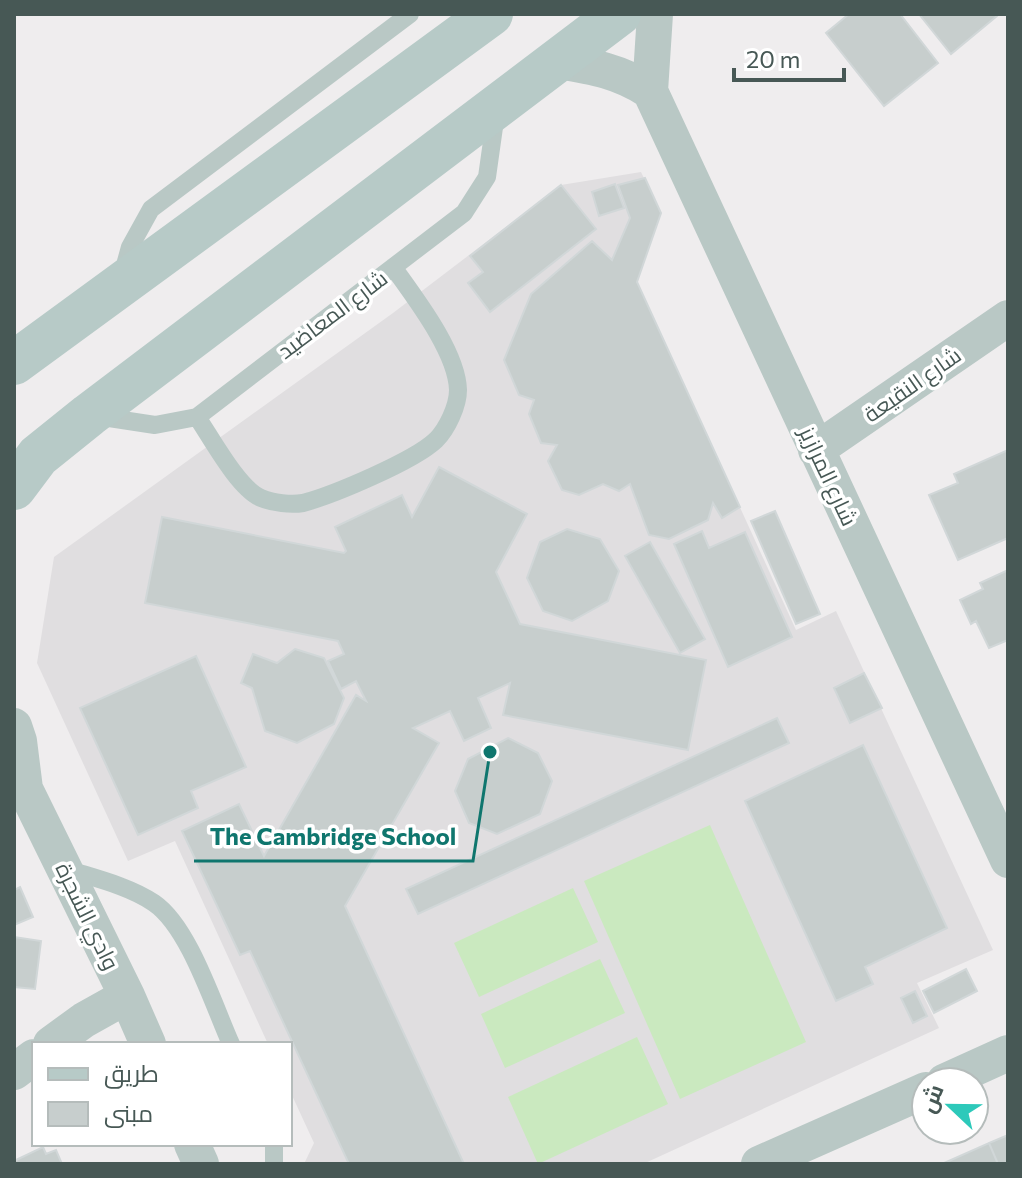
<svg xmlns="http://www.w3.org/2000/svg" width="1022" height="1178" viewBox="0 0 1022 1178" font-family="Commissioner,Cairo,sans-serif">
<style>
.education{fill:#e0dee0}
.garden{fill:#cae9bf}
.building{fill:#c7cecd;stroke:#d1d7d8;stroke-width:2}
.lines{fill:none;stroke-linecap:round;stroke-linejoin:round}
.lane{stroke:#b9c8c5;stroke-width:18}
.street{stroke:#b9c8c5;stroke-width:36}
.secondary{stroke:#b7cac7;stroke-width:44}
.labels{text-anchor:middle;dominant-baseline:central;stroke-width:7;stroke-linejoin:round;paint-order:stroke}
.street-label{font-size:22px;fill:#475855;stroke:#fff}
.leader{fill:none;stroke:#0f766e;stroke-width:3}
.callout-dot{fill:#0f766e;stroke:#fff;stroke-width:3}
.callout-label{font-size:24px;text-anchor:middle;font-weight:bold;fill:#0f766e;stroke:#fff;stroke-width:7;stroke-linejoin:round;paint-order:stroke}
</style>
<rect width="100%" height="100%" fill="#efedee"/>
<path class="education" d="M641 172 661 213 637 282 796 630 836 611 993 950 917 983 939 1028 643 1164H304L314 1143 290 1091V1044H268L175 841 128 861 37 663 54 557 393 313 561 185Z"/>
<path class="garden" d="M710 825 806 1042 680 1099 584 881Z
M573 888 598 942 479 997 454 943Z
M600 959 625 1013 505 1068 481 1014Z
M637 1037 668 1104 538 1164 508 1097Z"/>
<path class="building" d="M849 14H900L938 63 884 106 826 33Z
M919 14H996L997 16 951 54Z
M645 178 661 213 637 282 740 507 722 518 713 503 708 520 669 539 649 535 630 484 619 491 603 484 579 495 562 490 548 461 557 445 541 443 529 414 534 400 519 395 504 360 531 294 592 241 612 260 630 218 618 185Z
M615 184 624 208 599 216 592 192Z
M561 185 596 229 490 312 468 283 483 272 470 256Z
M1008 450V538L958 560 929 495 958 483 954 474Z
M439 467 527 514 496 572 520 624 706 660 688 750 503 715 510 683 478 698 491 728 464 741 450 711 413 728 439 743 345 906 464 1164H349L250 951 240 955 182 831 239 804 264 856 356 695 366 701 356 681 341 689 328 661 344 654 338 641 145 603 162 517 344 553 346 551 335 527 402 495 412 517Z
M775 511 820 614 796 624 751 521Z
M567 529 600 539 619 571 608 601 572 621 543 611 527 578 540 542Z
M702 531 709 548 745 532 792 637 728 667 674 544Z
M650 542 705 639 680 653 625 556Z
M1008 570V640L989 648 976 621 971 624 960 600 983 589 980 583Z
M295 649 324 658 344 698 334 724 297 743 265 731 252 688 241 683 253 654 277 663Z
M196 656 246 767 191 791 198 808 138 835 80 708Z
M864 673 882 708 850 723 834 688Z
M777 718 789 743 418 914 406 889Z
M508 738 538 753 552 781 540 814 497 834 469 823 455 791 468 759Z
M863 745 947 928 865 967 873 984 836 1001 745 801Z
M20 887 33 917 14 925V890Z
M14 937 41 941 35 989 14 987Z
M966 969 977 991 934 1013 923 991Z
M915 991 927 1016 913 1023 901 998Z
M1008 1135V1164H998L989 1143Z
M989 1143 998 1164H942Z
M43 1147 46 1154 56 1150 62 1164H14V1161Z"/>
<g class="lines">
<path class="lane" d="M122 276 130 247 151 209 410 14
M96 416 155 425 197 417 464 213 487 177 496 113
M197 417C212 439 238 488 261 498 273 503 291 505 303 503 333 495 414 461 436 440 447 429 458 406 458 390 457 352 415 298 393 267
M66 869C94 878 129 886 154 903 189 927 213 1004 231 1044
M274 1144V1164"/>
<path class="street" d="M655 14 650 91 1008 860
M557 61C594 67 619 71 650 91
M816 450 1008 318
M14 726 19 741 25 789
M14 775 25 789 127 996 148 1044
M51 1044 84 1020 127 996
M14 1072 34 1057
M944 1082 1008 1053
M192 1144 201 1164
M759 1164 926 1090"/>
<path class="secondary" d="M14 363 491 14
M14 488 38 456 89 415 619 14"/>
</g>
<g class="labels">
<g class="street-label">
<text transform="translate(332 314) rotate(-37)">شارع المعاضيد</text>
<text transform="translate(912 384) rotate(-35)">شارع النقيعة</text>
<text transform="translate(829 476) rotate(65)">شارع المرازيز</text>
<text transform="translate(88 916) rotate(64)">وادي الشجرة</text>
</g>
</g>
<path class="leader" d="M490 752L473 861H194"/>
<circle class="callout-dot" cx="490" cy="752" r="8"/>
<g class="callout-label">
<text x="333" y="845">The Cambridge School</text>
</g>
<rect width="1022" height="1178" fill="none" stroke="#475855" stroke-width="32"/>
<rect x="32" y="1042" width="260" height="104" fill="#ffffff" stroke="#b5bcbb" stroke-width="2"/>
<rect x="48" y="1068" width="40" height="12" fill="#b7cac7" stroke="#b5bcbb" stroke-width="2"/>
<text x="104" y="1082" font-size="24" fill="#475855">طريق</text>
<rect x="48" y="1102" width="40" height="24" fill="#c7cecd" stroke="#b5bcbb" stroke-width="2"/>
<text x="104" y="1122" font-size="24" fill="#475855">مبنى</text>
<g transform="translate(950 1106) rotate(292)"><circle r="38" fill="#ffffff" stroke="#b5bcbb" stroke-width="2"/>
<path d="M0-6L14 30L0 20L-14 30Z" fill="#2dc9ba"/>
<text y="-12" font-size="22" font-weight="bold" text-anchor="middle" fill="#475855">ش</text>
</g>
<path d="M734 68v12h110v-12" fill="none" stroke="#475855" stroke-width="4"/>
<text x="746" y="68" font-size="24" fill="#475855" stroke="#ffffff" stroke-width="6" paint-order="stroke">20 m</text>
</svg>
